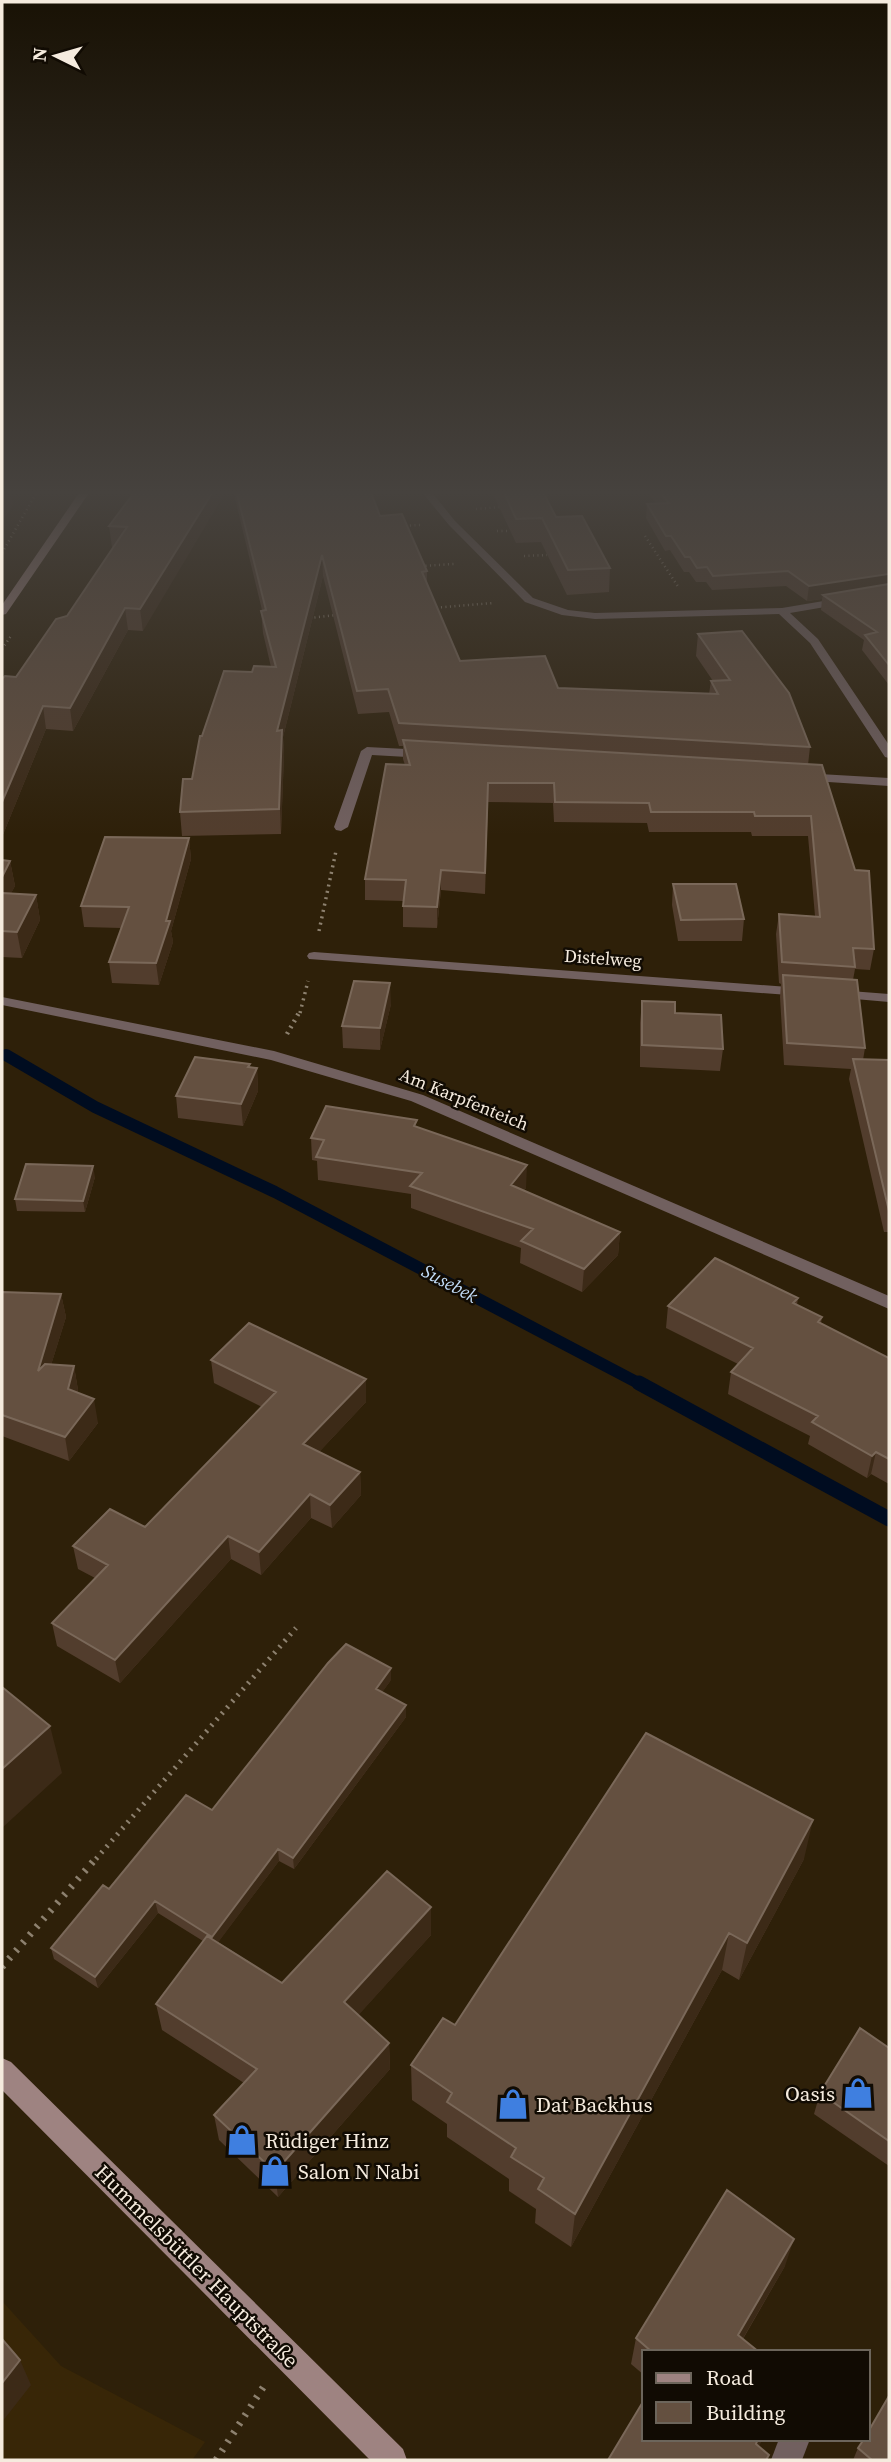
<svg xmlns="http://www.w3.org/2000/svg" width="891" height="2462" viewBox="0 0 891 2462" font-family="'Source Serif 4',serif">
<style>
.built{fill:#382607}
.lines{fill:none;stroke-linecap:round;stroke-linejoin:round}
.stream-far1{stroke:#000c20;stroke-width:12}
.stream{stroke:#000c20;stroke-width:15}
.path-far4{stroke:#8d816f;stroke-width:2.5;stroke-dasharray:1 3.5;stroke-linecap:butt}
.path-far3{stroke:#8d816f;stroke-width:3.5;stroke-dasharray:2 4.5;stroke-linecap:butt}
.path-far2{stroke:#8d816f;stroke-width:4.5;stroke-dasharray:2 5;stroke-linecap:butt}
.path-far1{stroke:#8d816f;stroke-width:5;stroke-dasharray:2 6;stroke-linecap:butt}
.path{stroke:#8d816f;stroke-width:7;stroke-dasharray:2.5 8;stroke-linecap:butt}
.lane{fill:#71605f;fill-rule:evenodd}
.street{fill:#71605f;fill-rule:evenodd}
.secondary{fill:#9e8381;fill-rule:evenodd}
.wall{fill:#523d2d}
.shaded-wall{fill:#3c2a17}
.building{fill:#645040;stroke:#7a6859;stroke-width:2}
.labels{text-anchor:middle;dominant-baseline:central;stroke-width:5;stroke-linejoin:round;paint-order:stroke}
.street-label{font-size:18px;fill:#f5ebde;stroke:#110b03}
.water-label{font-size:19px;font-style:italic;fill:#c4defa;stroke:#110b03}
.near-poi-label{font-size:21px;fill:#f5ebde;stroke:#110b03;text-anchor:start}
.near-street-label{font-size:21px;fill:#f5ebde;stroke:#110b03}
</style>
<rect width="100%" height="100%" fill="#2e2009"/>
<path class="built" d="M2 2301 61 2366 205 2442 192 2460H2Z"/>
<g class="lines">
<path class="stream-far1" d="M6 1055 95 1107 275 1192 642 1385"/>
<path class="stream" d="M639 1383 889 1519"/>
<path class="path-far4" d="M476 509 500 507
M401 526 420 525
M497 531H510
M645 536 679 588
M2 553 38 490
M524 556 547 555
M421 566 454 564
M432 608 493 603
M310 618 336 615
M2 649 11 636"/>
<path class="path-far3" d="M319 931 336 851
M300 1013 308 981"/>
<path class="path-far2" d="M287 1034 300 1011"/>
<path class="path-far1" d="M96 1859 296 1628"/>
<path class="path" d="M2 1967 97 1857
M216 2460 264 2386"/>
<path class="lane" d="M779 2439H810L802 2460H771Z"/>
<path class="street" d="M420 490H430L455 521 533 598 568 610 595 613 782 608 889 590V596L790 613 818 639 889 745V758L885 757 810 643 779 614 595 619 562 615 525 602 449 525Z
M367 747 425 750 431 754 425 758 372 755 348 827 341 831 336 830 334 827 361 751Z
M802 773 889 778V786L798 780V774Z
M314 952 802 988 809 992 802 996 309 959 307 956 309 953Z
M837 990 889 994V1002L832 997 830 994 832 991Z
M2 997 274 1051 423 1095 889 1296V1309L411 1101 271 1060 2 1005Z"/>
<path class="secondary" d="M81 490H91L6 614 2 615V605Z
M2 2058 11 2062 403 2449 407 2460H370L2 2090Z"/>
</g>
<path class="wall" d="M136 490 143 631 128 630 73 731 46 729 2 837V679L16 677 67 616 113 547H112L109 526Z
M233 490H370L380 516 427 571V583L460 661 558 688 709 694 711 681H713L696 656 698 634 810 747 808 765 874 949 870 970 855 969 853 980 865 1048 863 1060H889V1232H884L849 1079 851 1069 784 1065 780 997 781 984 779 983 776 934 779 914 815 916 808 836H752L751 832H649L647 823 554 822 553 803 488 802 485 894 441 890 437 928 403 927V901L365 900V879L405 765 403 759V746H399L389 712 358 714 323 576 283 737 284 754 281 834 182 836 180 812 192 779 202 736 252 672 271 667 263 633 261 611 262 610Z
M495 490H542L556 517 610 568 609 592 567 595 541 542 516 543 494 496Z
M645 490H889V685L862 650 864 640 821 610 822 599 807 601 786 586 712 590 706 582H696L689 572H684L670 550 665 551 646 518 647 504H657Z
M189 838 191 859 171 931 173 942 159 985 112 983 109 962 121 928 84 927 81 906Z
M2 860 10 861 15 886 11 893 36 895 40 920 22 958 2 957Z
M673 884 744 919 742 941H678L672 905Z
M642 1001 675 1013 723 1049 720 1071 640 1067V1023Z
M391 1004 380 1050 343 1048 342 1026Z
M250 1064V1068H257L258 1091 243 1126 178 1118 176 1096Z
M417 1128 526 1188 524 1190 620 1232 618 1255 582 1292 520 1263 521 1248 411 1208V1194L318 1180 317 1161 312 1160 311 1138Z
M95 1177 85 1212 17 1211 15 1199Z
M2 1292 61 1294 66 1317 51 1365 74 1366 78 1390 77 1393 98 1423 69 1461 2 1436Z
M798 1298 797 1305 822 1317 821 1323 889 1358V1484L871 1474 867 1478 808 1444 810 1436 728 1394 731 1372 738 1364 666 1328 668 1306Z
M211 1360 366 1379V1402L319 1452 360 1472 361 1495 332 1528 311 1518 261 1575 231 1559 120 1683 57 1646 52 1623 95 1578 78 1569 73 1546 145 1527 262 1407 214 1383Z
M391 1680 382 1692 406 1705V1717L294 1869 279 1861 218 1942 282 1983 431 1907V1935L358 2015 389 2043 390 2069 278 2197 219 2140 214 2115 244 2083 162 2030 156 2004 203 1941 158 1913 98 1988 54 1959 51 1948 109 1889 212 1810Z
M804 1859 739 1980 722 1970 571 2247 535 2223 536 2209 509 2191V2179L447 2137V2124L412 2100 411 2065 455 2025Z
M889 2048V2166L814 2114 820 2093Z
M785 2266 743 2339 759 2352H644V2375L631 2364 636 2338Z
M858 2448 889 2460H853Z"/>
<path class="shaded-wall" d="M6 490H11L13 505 2 522V495Z
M214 490H227L143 631 140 609Z
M322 555 323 576 283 737 284 754 281 834 277 731Z
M889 574V588L823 595 822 599 807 601 809 586Z
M125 608 128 630 73 731 70 708Z
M43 706 46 729 2 837V802Z
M189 838 191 859 171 931 173 942 159 985 156 963 166 921Z
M10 861 15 886 2 911V877Z
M441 870V890L437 928V907Z
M36 895 40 920 22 958 17 932Z
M390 983 391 1004 380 1050V1028Z
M250 1064 252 1080 257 1068 258 1091 243 1126 241 1104 248 1067Z
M527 1165 526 1188 510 1207 511 1185Z
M93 1166 95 1177 85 1212 83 1201Z
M620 1232 618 1255 582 1292 584 1269Z
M61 1294 66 1317 42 1394 38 1371Z
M74 1366 78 1390 73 1413 68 1389Z
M366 1379V1402L305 1467 303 1444Z
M94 1399 98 1423 69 1461 65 1437Z
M876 1452 871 1474 867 1478 872 1456Z
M360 1472 361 1495 332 1528 330 1505Z
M310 1494 311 1518 261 1575 259 1552Z
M228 1536 231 1559 120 1683 115 1660Z
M391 1668V1680L376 1701V1689Z
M406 1705V1717L294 1869 293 1858Z
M50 1726 62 1773 2 1828V1769Z
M813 1820 804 1859 739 1980 747 1943Z
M278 1849 279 1861 214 1948 212 1937Z
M155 1901 158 1913 98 1988 95 1977Z
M431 1907V1935L346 2029 344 2002Z
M729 1933 722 1970 571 2247 575 2214Z
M389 2043 390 2069 278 2197 275 2172Z
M794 2239 785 2266 735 2352 738 2335Z
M20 2360 31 2385 2 2422V2383Z
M758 2439H763L751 2460 756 2444Z"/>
<path class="building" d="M136 490H214L140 609 125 608 70 708 43 706 2 802V679L5 676 16 677 56 619 67 616 127 527 109 526Z
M236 490H370L380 516 402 514 427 571 422 572 460 661 545 656 558 688 718 694 711 681 730 680 698 634 742 631 789 693 810 747 399 723 388 689 357 691 322 555 277 731 282 730 279 809 180 812 183 779H192L200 736H202L224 671 252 672 254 666 276 667 261 611 266 610Z
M503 490H542L556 517 582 516 610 568 568 570 542 518 516 519Z
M658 490H889V574L809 586 788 571 713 576 707 567 697 568 690 557H685L671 536H666L647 504 669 503Z
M889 584V665L865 635 877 632 823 595Z
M403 740 822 765 855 870 869 871 874 949 853 948 855 967 782 962 779 914 820 917 811 816H755L754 812H651L649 803 555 802 554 783H488L485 873 441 870 437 907 403 906 406 880 365 879 386 764 410 765Z
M105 837 189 838 166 921H170L156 963 109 962 129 907 81 906Z
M2 860 10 861 2 877Z
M673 884H736L744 919 681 920Z
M2 893 36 895 17 932 2 931Z
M783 975 857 980 865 1048 787 1043Z
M354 981 390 983 380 1028 342 1026Z
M642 1001 675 1002V1013L721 1015 723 1049 642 1045Z
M195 1057 250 1064 248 1067 257 1068 241 1104 176 1096Z
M853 1059 889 1060V1211Z
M326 1106 417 1120 414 1126 527 1165 511 1185 620 1232 584 1269 521 1241 533 1229 410 1186 422 1173 316 1157 324 1140 311 1138Z
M26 1164 93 1166 83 1201 15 1199Z
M715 1258 798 1298 793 1303 822 1317 818 1322 889 1358V1459L876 1452 872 1456 812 1422 818 1416 731 1372 753 1348 668 1306Z
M2 1292 61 1294 38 1371 45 1364 74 1366 68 1389 94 1399 65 1437 2 1415Z
M249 1323 366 1379 303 1444 360 1472 330 1505 310 1494 259 1552 228 1536 115 1660 52 1623 108 1565 73 1546 110 1509 145 1527 276 1392 211 1360Z
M346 1644 391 1668 376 1689 406 1705 293 1858 278 1849 212 1937 155 1901 95 1977 51 1948 103 1885 109 1889 186 1795 212 1810 328 1663Z
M2 1687 50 1726 2 1769Z
M646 1733 813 1820 747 1943 729 1933 575 2214 538 2189 544 2178 511 2157 516 2148 447 2102 452 2093 411 2065 443 2018 455 2025Z
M387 1871 431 1907 344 2002 389 2043 275 2172 214 2115 257 2069 156 2004 207 1936 282 1983Z
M860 2028 889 2048V2141L820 2093Z
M727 2190 794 2239 738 2335 759 2352H652L636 2338Z
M2 2339 20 2360 2 2383Z
M889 2396V2460H872L858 2448 864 2439H868V2432Z
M644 2400V2439H758L756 2444 769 2455 766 2460H608Z"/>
<linearGradient id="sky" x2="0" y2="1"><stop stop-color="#191205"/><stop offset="0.59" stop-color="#46423e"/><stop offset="1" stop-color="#46423e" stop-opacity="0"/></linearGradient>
<rect width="891" height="835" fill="url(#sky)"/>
<defs>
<symbol id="shop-bare" viewBox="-9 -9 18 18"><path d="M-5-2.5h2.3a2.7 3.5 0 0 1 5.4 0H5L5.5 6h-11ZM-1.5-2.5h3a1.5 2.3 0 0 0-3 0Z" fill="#3f7fe0" stroke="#110b03" stroke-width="2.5" paint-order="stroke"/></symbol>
</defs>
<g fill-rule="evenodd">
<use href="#shop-bare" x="836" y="2071" width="44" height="44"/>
<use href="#shop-bare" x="491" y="2082" width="44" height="44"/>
<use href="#shop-bare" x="220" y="2118" width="44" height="44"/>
<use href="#shop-bare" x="253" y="2149" width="44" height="44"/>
</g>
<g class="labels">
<g class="street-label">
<text transform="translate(603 958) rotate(4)">Distelweg</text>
<text transform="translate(464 1099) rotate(22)">Am Karpfenteich</text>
</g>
<g class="water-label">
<text transform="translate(450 1283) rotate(28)">Susebek</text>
</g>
<g class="near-poi-label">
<text x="835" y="2093" text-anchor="end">Oasis</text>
<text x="536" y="2104">Dat Backhus</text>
<text x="265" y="2140">Rüdiger Hinz</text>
<text x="298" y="2171">Salon N Nabi</text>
</g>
<g class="near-street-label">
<text transform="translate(197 2266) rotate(45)">Hummelsbüttler Hauptstraße</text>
</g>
</g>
<rect width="891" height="2462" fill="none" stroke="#f5ebde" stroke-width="7"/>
<rect x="642" y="2350" width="228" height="91" fill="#110b03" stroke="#6c655b" stroke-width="2"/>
<rect x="656" y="2373" width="35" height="10" fill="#9e8381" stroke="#6c655b" stroke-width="2"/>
<text x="706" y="2385" font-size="21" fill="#f5ebde">Road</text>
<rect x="656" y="2402" width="35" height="21" fill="#645040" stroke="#6c655b" stroke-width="2"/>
<text x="706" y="2420" font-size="21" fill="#f5ebde">Building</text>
<g transform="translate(56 56) rotate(275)" stroke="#110b03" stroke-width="5" paint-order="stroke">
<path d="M0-5L12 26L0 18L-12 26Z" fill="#f5ebde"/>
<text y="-10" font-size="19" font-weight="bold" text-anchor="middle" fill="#f5ebde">N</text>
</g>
</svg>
